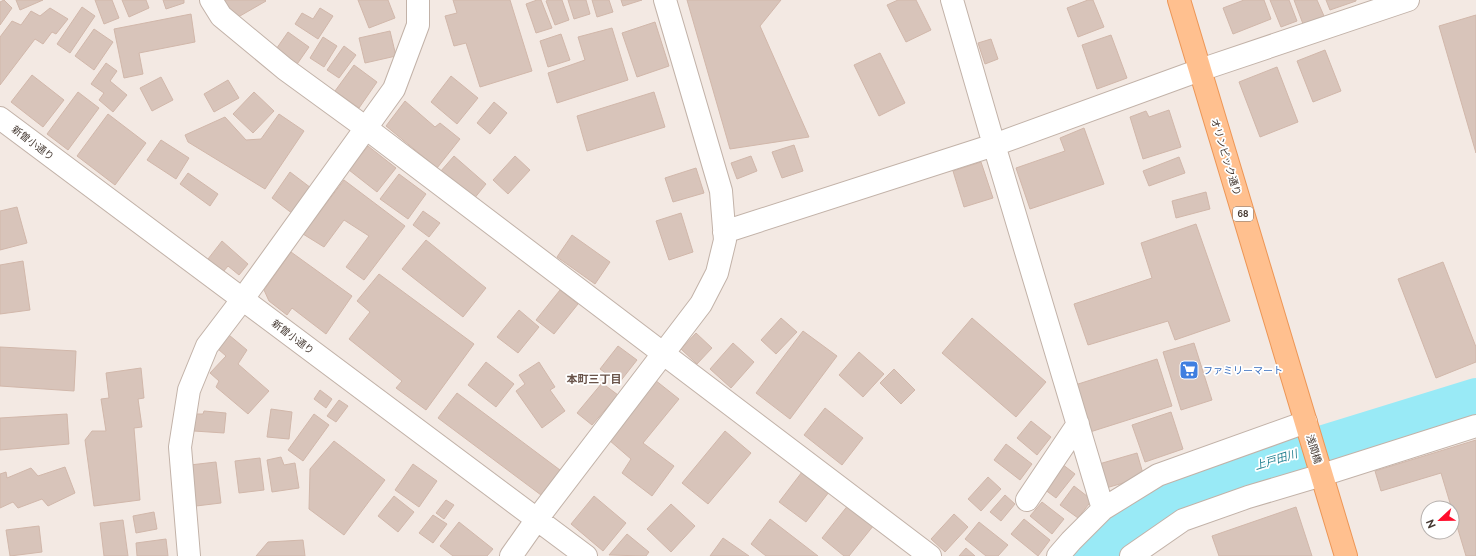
<svg xmlns="http://www.w3.org/2000/svg" width="1476" height="556" viewBox="0 0 1476 556" font-family="Raleway,'Noto Sans JP',sans-serif">
<style>
.lines{fill:none;stroke-linecap:round;stroke-linejoin:round}
.river{stroke:#99eaf6;stroke-width:40}
.building{fill:#d8c4ba;stroke:#d1b7aa}
.minor-casing{stroke:#c2b2a8;stroke-width:24}
.major-casing{stroke:#ed9656;stroke-width:24}
.minor{stroke:#fff;stroke-width:22}
.major{stroke:#ffc08f;stroke-width:22}
.labels{text-anchor:middle;dominant-baseline:central;stroke-width:3.5;stroke-linejoin:round;paint-order:stroke}
.shield{fill:#fff;stroke:#7d7470;stroke-width:1}
.shield-label{font-size:9px;font-weight:bold;fill:#453932}
.street-label{font-size:10px;fill:#453932;stroke:#fff}
.shop-label{font-size:10px;fill:#366cbe;stroke:#fff;text-anchor:start}
.neighbourhood-label{font-size:11px;font-weight:bold;fill:#695349;stroke:#fff}
.water-label{font-size:11px;font-style:italic;fill:#1f7e8f;stroke:#fff}
</style>
<rect width="100%" height="100%" fill="#f3e9e3"/>
<g class="lines">
<path class="river" d="M1094 556 1134 517 1207 481 1476 398"/>
</g>
<path class="building" d="M4 0 12 8 0 25V2Z
M16 0H43L20 10Z
M95 0H112L119 18 104 24Z
M122 0H146L149 8 129 17Z
M163 0H184V3L166 9Z
M222 0H265L266 1 233 20Z
M358 0H388L395 18 369 28Z
M453 0H510L532 71 480 87 466 43 454 46 445 16 457 13Z
M537 0H541L552 28 536 33 526 4Z
M548 0H562L569 20 555 25 546 1Z
M568 0H586L590 14 574 19Z
M592 0H609L613 12 597 17Z
M621 0H642L623 6Z
M687 0H781L760 26 809 137 730 149Z
M898 0H916L931 30 906 42 887 5Z
M1088 0H1093L1104 27 1078 37 1067 8Z
M1244 0H1264L1271 19 1233 34 1223 8Z
M1270 0H1289L1297 21 1281 27Z
M1294 0H1317L1324 16 1303 24Z
M1326 0H1356V1L1330 10Z
M82 7 95 16 70 53 57 44Z
M50 8 68 19 56 34 52 32 43 44 35 39 0 85V37L12 21 21 25 31 11 40 16Z
M320 8 333 16 318 39 295 24 302 13 313 19Z
M191 14 195 42 139 53 143 74 124 78 114 29Z
M1476 15V153L1439 26Z
M655 22 669 66 637 77 622 33Z
M612 28 628 80 557 103 548 73 585 60 578 37Z
M94 29 113 42 94 70 75 56Z
M390 31 396 56 365 63 359 38Z
M288 32 309 47 293 70 272 55Z
M561 34 570 60 548 67 540 41Z
M1111 35 1127 78 1097 89 1082 45Z
M323 37 337 46 324 67 310 58Z
M991 39 998 59 985 64 978 43Z
M344 46 356 55 339 78 327 70Z
M1325 50 1341 91 1313 102 1297 61Z
M880 53 905 103 879 116 854 65Z
M106 63 117 71 110 81 127 95 113 112 99 100 104 93 91 84Z
M354 65 377 82 359 108 335 91Z
M1277 67 1298 122 1260 137 1239 82Z
M32 75 64 100 43 127 11 102Z
M451 76 478 98 457 124 431 102Z
M161 77 173 100 152 111 140 88Z
M228 80 239 98 214 112 204 94Z
M78 92 99 108 68 150 47 134Z
M254 92 274 111 253 133 233 114Z
M654 92 665 127 587 151 577 116Z
M405 101 435 127 440 123 460 139 437 168 386 126Z
M494 102 507 113 490 134 477 123Z
M1169 110 1181 147 1143 159 1130 117 1146 111 1149 117Z
M108 114 146 143 115 185 77 156Z
M279 114 304 131 265 189 188 142 185 135 225 117 246 140 261 139Z
M1084 128 1104 184 1030 209 1016 168 1065 151 1060 138Z
M161 140 189 158 176 179 147 160Z
M794 145 803 171 782 178 772 152Z
M368 146 396 168 377 192 349 170Z
M454 156 486 184 473 200 440 172Z
M515 156 530 170 508 194 493 180Z
M751 156 757 171 737 179 731 163Z
M1179 157 1185 173 1149 186 1143 171Z
M981 162 993 198 964 207 953 171Z
M696 168 704 193 673 202 665 178Z
M290 172 311 188 293 214 272 198Z
M188 173 218 194 210 206 180 184Z
M399 174 426 194 408 219 380 199Z
M344 180 405 226 364 280 346 267 369 236 344 220 324 247 303 234Z
M1206 192 1210 209 1176 218 1172 201Z
M17 207 27 243 0 250V211Z
M423 211 440 223 429 237 413 225Z
M681 213 693 252 669 260 656 221Z
M1196 224 1230 321 1175 340 1168 321 1088 345 1074 304 1152 278 1141 243Z
M572 235 610 262 595 284 557 257Z
M426 240 486 288 463 317 402 269Z
M222 241 248 264 239 275 228 266 223 272 208 259Z
M291 252 352 296 326 334 292 308 287 315 269 301 264 290Z
M23 261 30 310 0 314V265Z
M1443 262 1476 347V362L1436 378 1398 279Z
M379 274 474 344 426 410 396 388 402 381 349 339 370 312 357 301Z
M560 290 578 304 554 334 536 320Z
M519 310 539 327 518 353 497 337Z
M781 318 797 332 776 354 761 340Z
M972 318 1046 382 1016 417 942 353Z
M803 331 837 356 790 419 756 393Z
M696 333 712 348 697 364 681 349Z
M229 335 247 350 238 364 269 391 248 414 216 387 219 381 210 373 226 356 218 349Z
M733 343 754 362 731 388 710 369Z
M1194 343 1212 400 1181 410 1163 352Z
M618 346 637 360 619 383 600 369Z
M0 347 76 351 74 391 0 386Z
M859 352 884 374 863 397 839 375Z
M1157 359 1172 406 1090 432 1075 385Z
M486 362 514 384 496 407 468 385Z
M539 362 555 387 550 390 565 411 542 428 516 391 525 384 519 375Z
M141 368 144 398 138 399 142 427 134 428 140 500 94 506 85 440 92 431H106L101 399 109 398 106 373Z
M894 369 915 390 901 404 880 383Z
M655 380 679 399 643 443 674 466 652 496 622 473 631 459 609 440Z
M602 383 618 395 592 425 577 413Z
M320 390 332 399 326 408 314 399Z
M457 393 560 470 541 495 438 418Z
M339 400 348 406 336 422 327 416Z
M825 408 863 438 842 465 804 435Z
M271 409 292 412 289 439 267 437Z
M204 411 226 413 224 433 194 431 196 414H203Z
M1171 412 1183 449 1145 462 1132 425Z
M67 414 69 444 0 450V418Z
M314 414 329 425 303 461 288 450Z
M1031 421 1051 437 1037 455 1017 438Z
M725 431 751 453 708 504 682 483Z
M1476 440V556H1466L1441 473 1381 491 1375 471Z
M334 441 385 480 344 535 309 509 310 469Z
M1006 444 1032 464 1020 480 994 460Z
M1137 453 1144 477 1106 488 1099 464Z
M281 457 284 465 295 463 299 488 272 492 267 460Z
M260 458 264 490 239 493 235 461Z
M216 462 221 503 196 506 190 465Z
M413 464 437 481 419 507 395 490Z
M1062 464 1075 474 1056 498 1044 489Z
M65 467 75 493 48 506 42 499 18 508 13 502 0 508V474L6 472 7 478 31 468 38 476Z
M802 472 829 492 806 522 779 502Z
M988 477 1001 489 981 511 968 499Z
M1074 486 1092 500 1078 518 1060 505Z
M1005 495 1015 504 1001 521 990 512Z
M394 496 414 512 398 532 378 516Z
M594 496 626 523 603 551 571 524Z
M446 500 454 505 444 519 436 513Z
M1042 502 1064 519 1052 534 1030 516Z
M671 504 695 526 671 552 647 529Z
M849 504 874 525 849 556H844L822 538Z
M1296 507 1312 556H1219L1212 536Z
M154 512 157 529 136 533 133 516Z
M954 514 968 527 945 552 931 539Z
M433 515 447 524 433 543 419 533Z
M770 519 818 556H766L751 544Z
M1024 519 1050 540 1038 556 1011 534Z
M123 520 128 556H104L100 523Z
M459 522 493 549 487 556H453L440 546Z
M979 522 1008 545 998 556H986L965 539Z
M39 526 42 552 10 556 6 530Z
M627 534 649 552 646 556 609 555Z
M723 538 749 556H710Z
M166 539 168 556H137L136 543Z
M303 540 305 556H256L268 542Z
M966 548 975 556H959Z"/>
<g class="lines">
<defs>
<path id="minor" d="M211 0 221 16 285 69 366 128 930 556
M952 0 992 138 1103 509
M0 118 586 556
M724 232 994 145 1200 70 1408 0
M1027 500 1078 424
M189 556 180 447 189 390 207 346 242 300 394 89 418 25V0
M511 556 537 519 701 304 717 273 725 240 721 191 665 0
M1058 556 1071 541 1103 509 1158 475 1306 422
M1131 556 1183 520 1248 497 1322 475 1476 426"/>
<path id="major" d="M1179 0 1346 556"/>
</defs>
<use href="#minor" class="minor-casing"/>
<use href="#major" class="major-casing"/>
<use href="#minor" class="minor"/>
<use href="#major" class="major"/>
</g>
<defs>
<symbol id="supermarket-square" viewBox="-11 -11 22 22"><rect x="-9" y="-9" width="18" height="18" rx="4" fill="#3f7fe0" stroke="#fff"/><path d="M-6-5.5h2.5l.6 2H6L4.5 2H-2.5L-4.4-4H-6ZM-1.5 3.2a1.3 1.3 0 1 0 .1 0ZM3 3.2a1.3 1.3 0 1 0 .1 0Z" fill="#fff"/></symbol>
</defs>
<g fill-rule="evenodd">
<use href="#supermarket-square" x="1178" y="359" width="22" height="22"/>
</g>
<g class="labels">
<rect class="shield" x="1233" y="207" width="20" height="14" rx="3"/>
<g class="shield-label">
<text x="1243" y="214">68</text>
</g>
<g class="street-label">
<text transform="translate(33 143) rotate(37)">新曽小通り</text>
<text transform="translate(1226 157) rotate(73)">オリンピック通り</text>
<text transform="translate(293 337) rotate(37)">新曽小通り</text>
<text transform="translate(1314 449) rotate(73)">浅間橋</text>
</g>
<g class="shop-label">
<text x="1203" y="370">ファミリーマート</text>
</g>
<g class="neighbourhood-label">
<text x="594" y="379">本町三丁目</text>
</g>
<g class="water-label">
<text transform="translate(1276 460) rotate(-17)">上戸田川</text>
</g>
</g>
<g transform="translate(1440 520) rotate(248)"><circle r="19" fill="#ffffff" stroke="#b5b0ad"/>
<path d="M0-3L7 15L0 10L-7 15Z" fill="#ff0d2c"/>
<text y="-6" font-size="11" font-weight="bold" text-anchor="middle" fill="#453932">N</text>
</g>
</svg>
